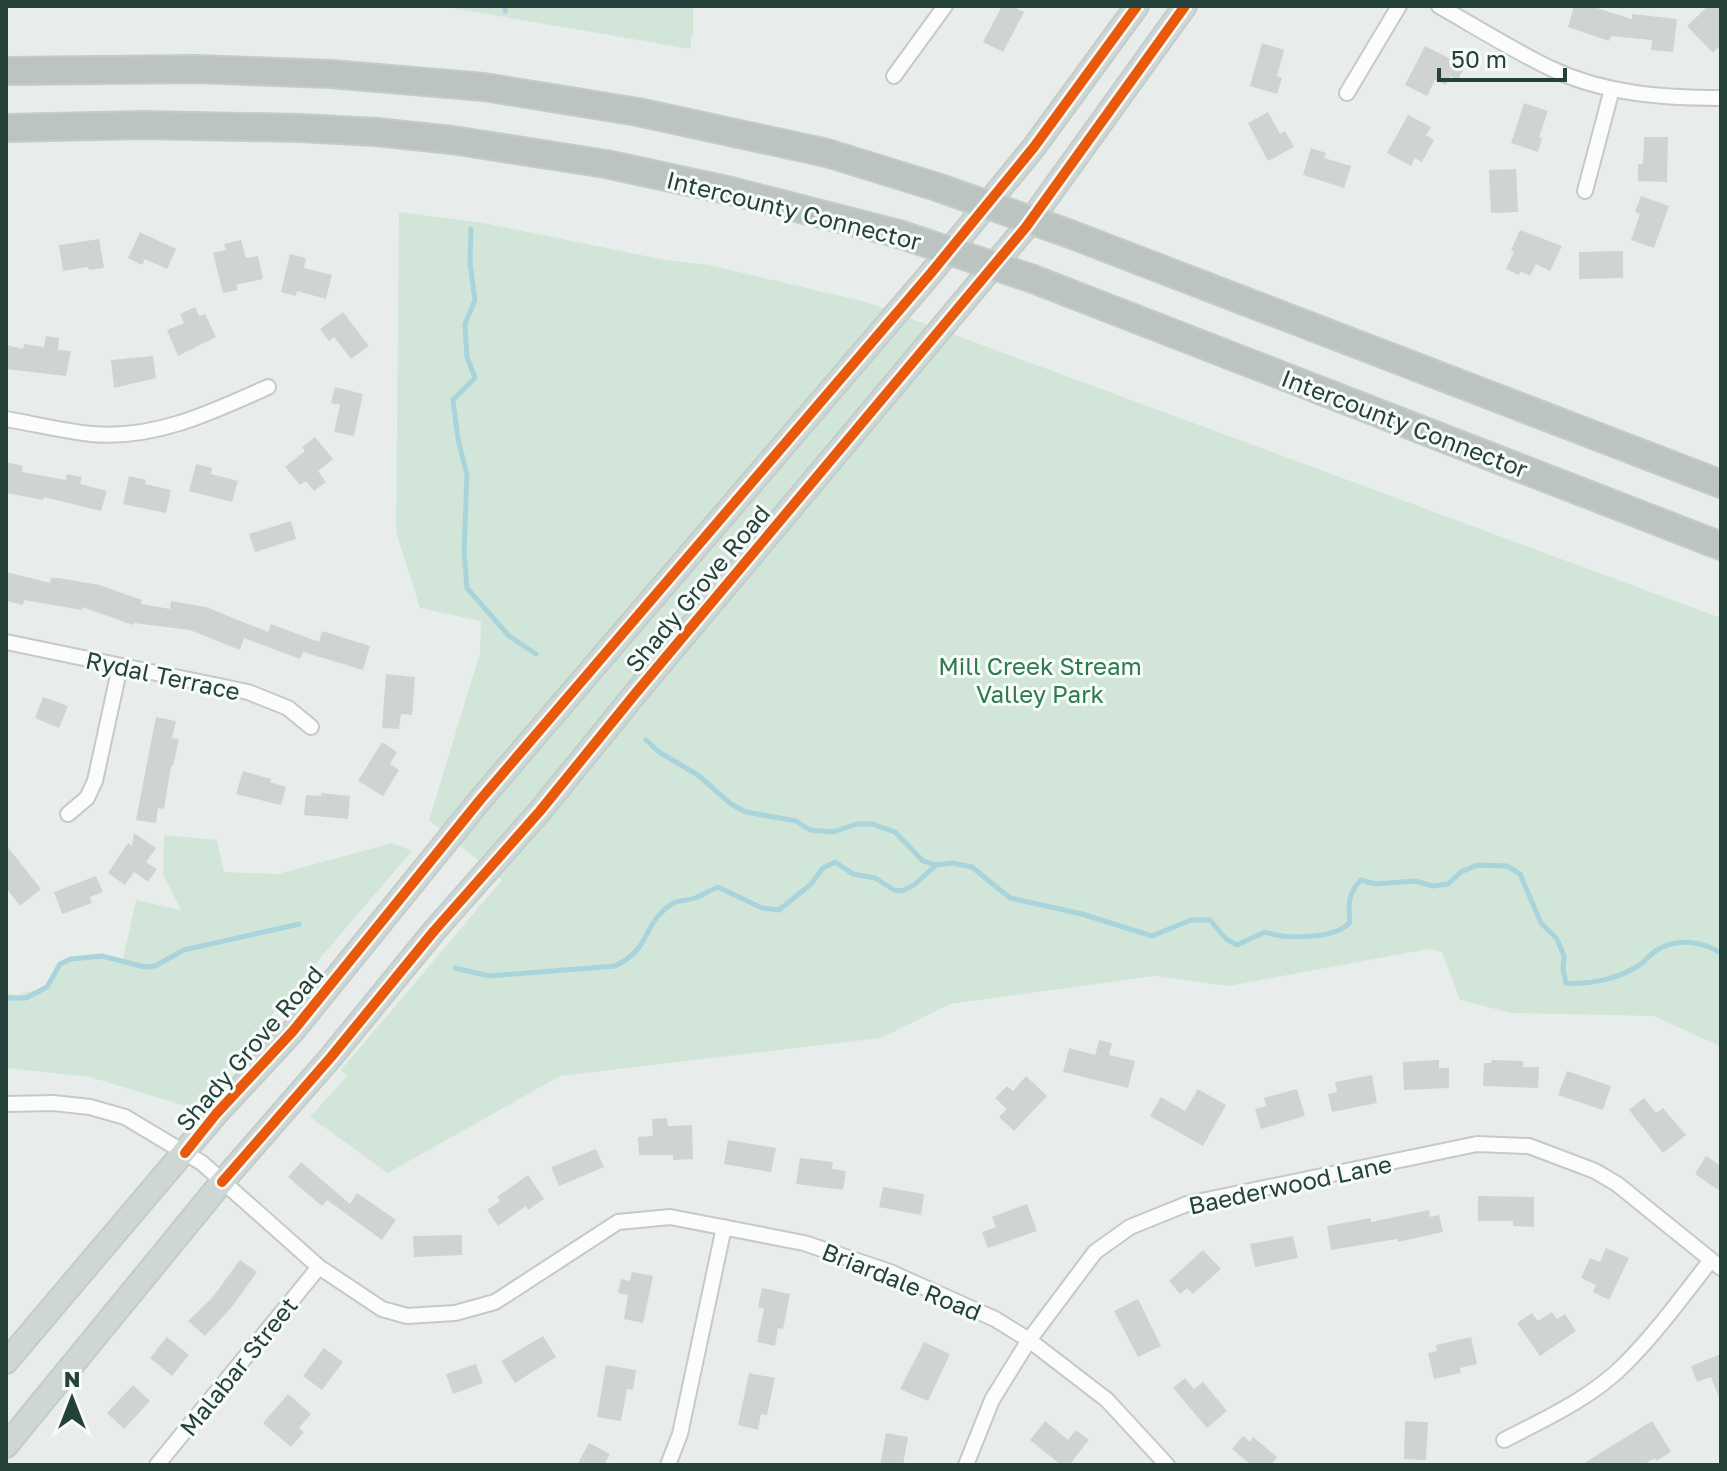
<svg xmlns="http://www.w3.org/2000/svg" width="1727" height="1471" viewBox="0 0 1727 1471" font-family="'Golos Text',sans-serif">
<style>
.green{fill:#d1e6d8}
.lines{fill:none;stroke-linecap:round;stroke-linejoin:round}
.stream{stroke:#a9d4db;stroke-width:5}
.building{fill:#cfd4d2}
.street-casing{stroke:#c5cac8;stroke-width:18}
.primary-casing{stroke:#c3ccc9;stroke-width:26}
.highway-casing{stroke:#c3ccc9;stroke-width:30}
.street{stroke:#fcfcfc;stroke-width:14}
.primary{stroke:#cfd7d5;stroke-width:22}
.highway{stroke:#bcc4c2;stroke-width:26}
.highway-bridge-casing{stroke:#c3ccc9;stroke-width:30;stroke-linecap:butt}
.highway-bridge{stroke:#bcc4c2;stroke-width:26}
.cycleway-casing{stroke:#f7fbf9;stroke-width:15}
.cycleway{stroke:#e8590c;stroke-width:10}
.labels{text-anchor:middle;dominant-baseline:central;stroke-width:6;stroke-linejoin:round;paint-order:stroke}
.street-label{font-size:24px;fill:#24423a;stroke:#f7fbf9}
.park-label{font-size:24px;fill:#2d7a4b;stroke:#f7fbf9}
</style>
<rect width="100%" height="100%" fill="#e8edeb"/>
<path class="green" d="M439 6H693V37H691V49Z
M399 212 484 223 665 260 709 265 866 302 1721 618V1047L1654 1016 1511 1013 1460 1000 1442 952 1429 949 1228 986 1154 976 950 1004 881 1038 560 1076 388 1173 310 1117 347 1076 341 1070 502 880 429 820 480 653 481 621 420 608 396 532Z
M164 835 217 840 224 872 278 874 392 843 412 851 192 1108 90 1077 6 1068V993L17 995 47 987C51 981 55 970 60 965 75 950 105 957 123 959L136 900 181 910 163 874Z"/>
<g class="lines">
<path class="stream" d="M505 6V11
M471 229 470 263 475 300 465 324 467 357 475 378 453 400 458 439 467 475 464 552 467 588 509 636 536 654
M646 740 659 752 698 775 731 804 746 812 796 821 810 830 833 832 857 824H872L895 832 923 861 936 865 952 863 972 867 1010 898 1082 914 1152 936 1191 920H1210L1226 939 1237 945 1265 932C1284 940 1337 939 1350 922 1348 904 1348 893 1361 880L1375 884 1415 881 1433 886 1448 884 1461 872 1477 865 1507 866 1520 874 1541 923 1557 939 1564 956 1563 969 1566 983C1590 985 1617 979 1638 966 1645 962 1650 954 1657 950 1677 938 1702 941 1721 953
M455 968 489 976 615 966C650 949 642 929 665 909 678 898 683 902 695 898 703 895 710 890 718 887L762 908 779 910 811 884 823 868 835 862 853 874 875 878 894 890 902 891 914 885 936 865
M6 998H26L47 987 60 964 71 959 102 956 145 967 155 966 184 950 299 924"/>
</g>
<path class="building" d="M1002 6H1012L1024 12 1003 52 983 42Z
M1574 6H1590L1632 19V14L1677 19 1673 52 1651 50 1652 40 1611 36 1609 41 1568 27Z
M1708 6H1721V45L1713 53 1687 26Z
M1262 43 1284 50 1277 76 1282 78 1277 94 1250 86Z
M1425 46 1465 66 1458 80 1450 76 1446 85 1435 80 1427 96 1405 85Z
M1524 103 1548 111 1539 137 1542 138 1538 152 1511 143Z
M1268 112 1280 134 1285 131 1294 147 1268 161 1248 123Z
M1408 115 1431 127 1426 135 1434 140 1422 162 1415 158 1411 166 1387 153Z
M1644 137H1668L1667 182 1638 181V164H1643Z
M1311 148 1326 153 1324 158 1351 166 1344 188 1303 175Z
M1516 169 1518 212 1491 213 1489 170Z
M1641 196 1669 206 1654 248 1631 240 1640 214 1635 212Z
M1520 230 1562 246 1550 271 1536 264 1530 276 1520 271 1519 275 1506 269 1514 252 1511 250Z
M140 232 176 249 167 269 145 259 142 265 128 258Z
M99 239 104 268 89 270 88 267 63 271 59 245Z
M241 240 246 258 258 256 263 279 236 285 238 290 223 293 213 253 226 250 224 244Z
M1623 251V278L1579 279V252Z
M290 254 306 258 304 268 332 275 326 299 297 291 296 296 281 292Z
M195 307 199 316 205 314 216 337 178 356 167 330 184 323 180 314Z
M343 312 369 346 351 359 334 337 329 341 320 329Z
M46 336 59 338 58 350 71 351 66 376 6 369V345L23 349 24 344 44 347Z
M153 356 156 378 114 388 111 360Z
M335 387 363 394 354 436 334 432 340 405 331 403Z
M315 437 333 459 318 471 326 482 314 491 306 481 300 485 285 467 305 451 302 447Z
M6 462 23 466 22 472 66 480 67 474 82 477 80 484 107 491 101 511 44 497 43 500 6 493Z
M196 464 212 468 211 474 238 481 232 502 189 491Z
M129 476 146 480 145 484 171 490 166 513 123 504Z
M291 521 296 539 255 552 249 534Z
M6 572 50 583 51 578H59L99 585 142 600 141 604 170 609 171 601 206 607 268 632 271 624 319 642 322 631 370 646 363 670 303 652 300 659 244 638 240 650 190 630 134 623 133 625 82 607V610L24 600 23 605 6 601Z
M386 674 415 677 412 715 401 714 399 729 382 728Z
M43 697 68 706 59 728 35 718Z
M156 717 176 721 172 738 179 739 173 766H171L164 809 158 808 156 823 136 820Z
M382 742 397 752 390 764 399 770 383 796 358 781Z
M243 771 271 779 270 782 286 787 281 805 236 794Z
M321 793 350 796 348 819 304 815 306 795 321 796Z
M134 833 156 848 146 862 157 869 148 882 134 872 125 885 108 873 128 843 132 846Z
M6 845 41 889 20 906 6 888Z
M96 876 103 892 90 897 92 903 62 914 54 892Z
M1099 1040 1112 1043 1109 1055 1135 1061 1128 1088 1063 1072 1069 1048 1095 1055Z
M1439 1060V1068H1449V1088L1404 1090 1403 1062Z
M1492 1060 1523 1061V1067H1539L1538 1088 1483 1086 1484 1063H1491Z
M1567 1071 1611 1086 1603 1110 1558 1095Z
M1372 1075 1377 1103 1332 1112 1328 1094 1337 1092 1335 1082Z
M1026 1076 1047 1096 1014 1131 999 1117 1007 1109 995 1098 1007 1086 1013 1091Z
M1198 1089 1226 1105 1203 1146 1150 1116 1161 1097 1185 1111Z
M1297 1089 1305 1116 1261 1129 1255 1109 1266 1106 1264 1098Z
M1644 1098 1656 1113 1663 1108 1686 1135 1663 1153 1629 1110Z
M667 1118 668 1126 692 1125 693 1159 673 1160V1155H639L638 1137 653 1136 652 1119Z
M728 1140 776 1148 771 1172 724 1164Z
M596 1149 604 1167 559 1186 551 1167Z
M1706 1156 1721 1166V1192L1695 1174Z
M800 1158 833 1162 832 1169 846 1171 843 1190 796 1184Z
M301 1162 350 1204 357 1193 396 1220 382 1240 327 1200 322 1206 288 1177Z
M528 1175 544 1199 528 1210 526 1206 498 1226 487 1210 500 1201 497 1197Z
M883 1187 924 1194 921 1215 879 1207Z
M1478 1196 1534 1197V1227L1513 1226V1221H1478Z
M1027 1204 1037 1231 988 1248 982 1232 996 1227 992 1217Z
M1429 1210 1430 1217 1439 1215 1443 1232 1398 1242 1397 1239 1331 1250 1327 1226 1371 1218V1222Z
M462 1235V1255L414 1257 413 1236Z
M1293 1236 1298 1258 1255 1267 1250 1244Z
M1606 1248 1629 1258 1609 1300 1593 1292 1596 1285 1581 1278 1590 1258 1600 1262Z
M1203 1250 1221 1269 1193 1294 1187 1288 1180 1294 1169 1281Z
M240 1260 257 1272 231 1308 205 1336 188 1321 212 1298Z
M632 1272 653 1276 643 1323 624 1319 628 1295 618 1293 621 1279 630 1281Z
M762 1288 790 1294 783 1329 778 1328 775 1346 757 1342 764 1309 758 1307Z
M1138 1299 1161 1346 1138 1357 1114 1311Z
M1552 1312 1557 1319 1565 1314 1576 1331 1540 1356 1517 1323 1532 1313 1538 1321Z
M543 1336 556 1357 515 1383 501 1361Z
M167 1337 189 1355 172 1376 150 1358Z
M1471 1337 1477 1364 1460 1368 1461 1373 1434 1379 1428 1353 1437 1351 1436 1345Z
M924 1342 950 1354 928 1401 900 1389Z
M324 1348 343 1362 322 1390 303 1376Z
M1721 1354V1400H1720L1711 1377 1697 1382 1691 1366Z
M476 1364 483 1383 453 1394 446 1374Z
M606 1365 636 1370 633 1390 627 1389 621 1421 597 1417Z
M749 1373 775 1378 767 1415 761 1414 758 1430 738 1425Z
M1185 1378 1194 1389 1203 1382 1227 1411 1207 1428 1173 1388Z
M133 1385 150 1401 124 1429 107 1413Z
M288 1394 311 1414 299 1428 304 1432 291 1447 263 1423Z
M1045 1421 1068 1440 1076 1430 1089 1440 1069 1465H1061L1030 1440Z
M1405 1421 1428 1422 1426 1460 1404 1459Z
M1652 1421 1671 1452 1656 1461 1655 1458 1643 1465H1581Z
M886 1433 908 1437 903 1465H880Z
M1243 1436 1250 1442 1253 1437 1277 1457 1271 1465H1251L1232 1449Z
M589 1443 610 1454 604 1465H577Z"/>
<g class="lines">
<defs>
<path id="street" d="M1439 6C1476 27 1514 51 1552 69 1605 94 1664 98 1721 98
M894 76 945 6
M1347 93 1399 6
M1585 191 1612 89
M6 419C34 424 63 431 91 434 154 440 213 412 268 387
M6 642 248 692 288 708 311 727
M68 814 87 798 95 781 120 666
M6 1104 53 1103 90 1107 125 1117 202 1163 319 1267 382 1309 407 1316 455 1313 495 1302 618 1222 670 1217 804 1243 890 1272 995 1319 1029 1340 1107 1400 1167 1465
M1504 1440C1545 1419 1591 1398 1624 1365 1656 1333 1683 1296 1711 1260
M157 1465 319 1267
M668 1465 680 1434 724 1227
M966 1465 992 1400 1029 1340 1095 1252 1130 1227 1187 1204 1477 1144 1529 1146 1595 1171 1617 1184 1721 1268"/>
<path id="primary" d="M6 1362 216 1114 293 1031 480 800 931 273 1034 147 1137 6
M6 1446 222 1182 331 1057 434 931 540 811 635 694 1026 227 1185 6"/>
<path id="highway" d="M6 71 197 69 331 74 484 87 638 112 827 153 937 187
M6 128 143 125 300 128 376 132 452 140 606 164 731 191 899 234
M1070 234 1721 484
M1033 279 1721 546"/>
</defs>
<use href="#street" class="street-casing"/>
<use href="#primary" class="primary-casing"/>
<use href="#highway" class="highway-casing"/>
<use href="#street" class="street"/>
<use href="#primary" class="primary"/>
<use href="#highway" class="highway"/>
<defs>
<path id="highway-bridge" d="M937 187 1070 234
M899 234 1033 279"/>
</defs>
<use href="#highway-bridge" class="highway-bridge-casing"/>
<use href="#highway-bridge" class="highway-bridge"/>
<defs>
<path id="cycleway" d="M185 1153 216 1114 293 1031 480 800 931 273 1034 147 1137 6
M222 1182 331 1057 434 931 540 811 635 694 1026 227 1185 6"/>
</defs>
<use href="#cycleway" class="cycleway-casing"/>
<use href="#cycleway" class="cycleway"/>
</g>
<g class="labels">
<g class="street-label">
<text transform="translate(794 210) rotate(14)">Intercounty Connector</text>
<text transform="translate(1405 423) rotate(21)">Intercounty Connector</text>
<text transform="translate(697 588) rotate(-50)">Shady Grove Road</text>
<text transform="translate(163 675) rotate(12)">Rydal Terrace</text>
<text transform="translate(249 1048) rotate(-49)">Shady Grove Road</text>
<text transform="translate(1290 1184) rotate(-12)">Baederwood Lane</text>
<text transform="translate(902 1281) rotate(22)">Briardale Road</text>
<text transform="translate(238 1366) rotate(-51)">Malabar Street</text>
</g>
<g class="park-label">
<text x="1040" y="665">Mill Creek Stream<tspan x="1040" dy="28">Valley Park</tspan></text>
</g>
</g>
<rect width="1727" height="1471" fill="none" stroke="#24423a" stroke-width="16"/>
<g transform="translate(72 1399)" stroke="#f7fbf9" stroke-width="6" paint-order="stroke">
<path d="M0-6L14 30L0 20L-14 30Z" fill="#24423a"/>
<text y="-12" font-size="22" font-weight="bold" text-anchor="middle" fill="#24423a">N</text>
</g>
<path d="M1439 68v12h126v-12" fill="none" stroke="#24423a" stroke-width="4"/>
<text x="1451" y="68" font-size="24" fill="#24423a" stroke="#f7fbf9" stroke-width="6" paint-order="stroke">50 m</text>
</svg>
